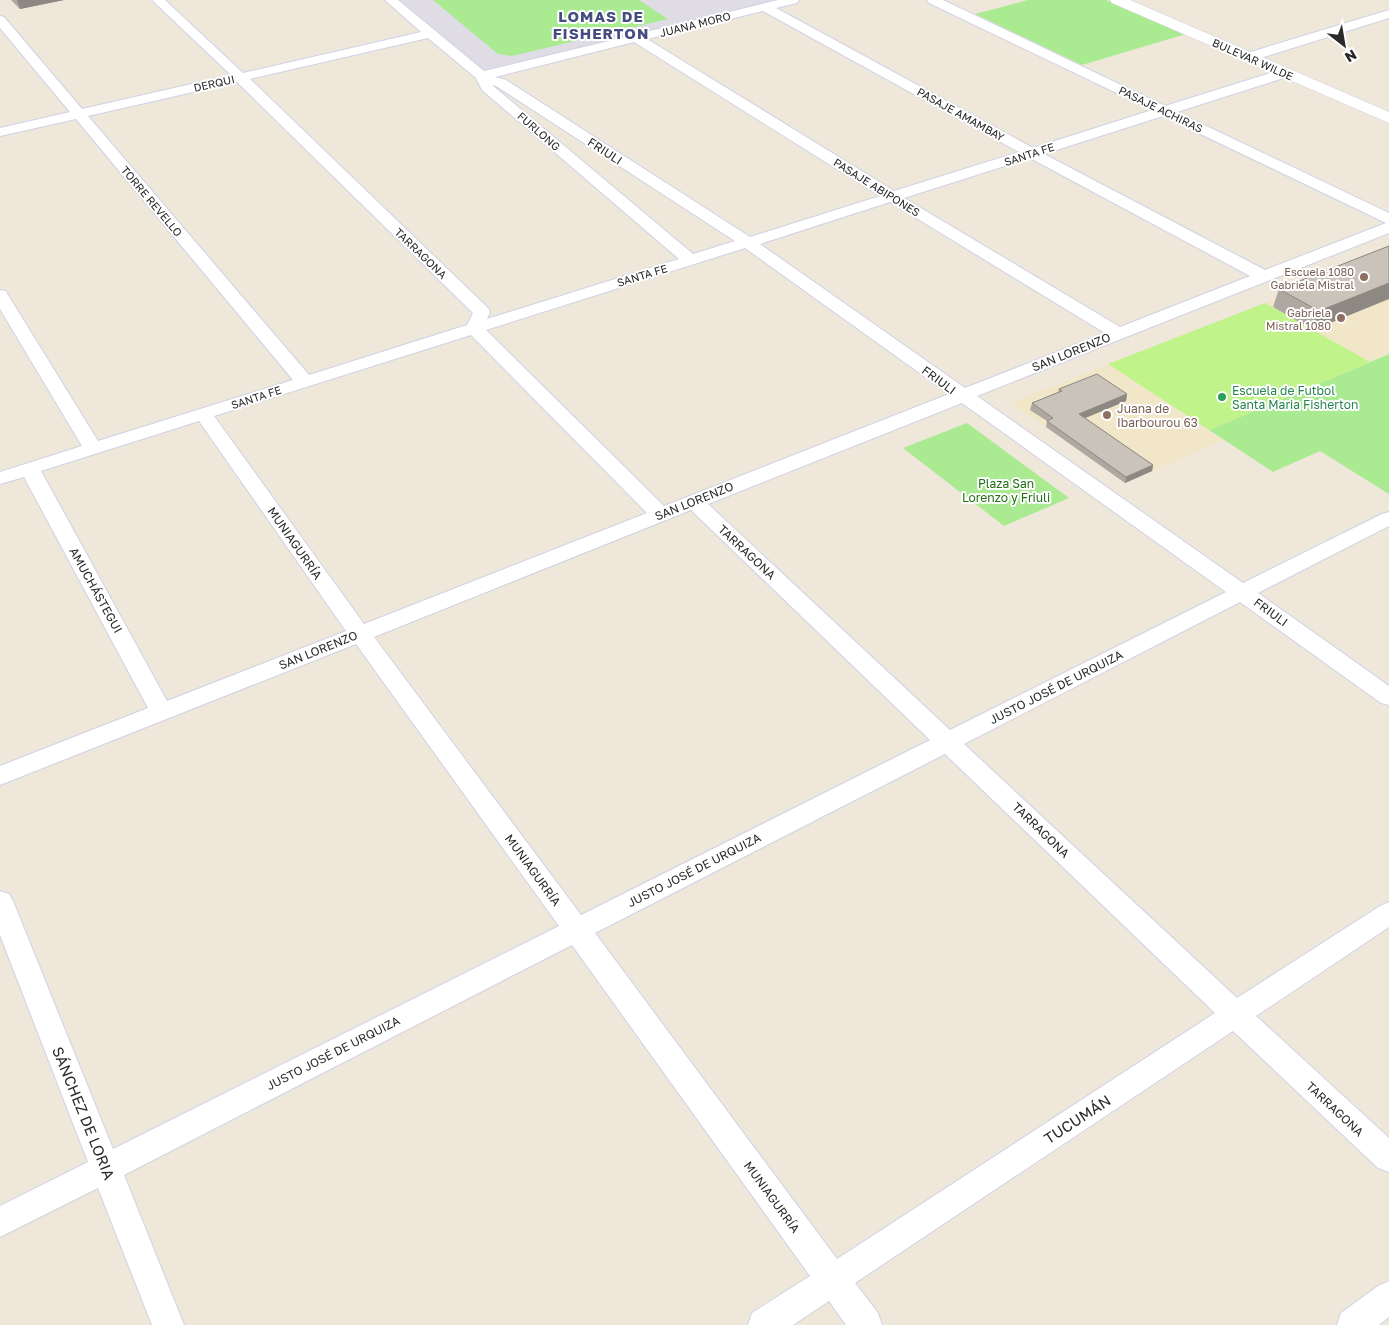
<svg xmlns="http://www.w3.org/2000/svg" width="1389" height="1325" viewBox="0 0 1389 1325" font-family="'Golos Text',sans-serif">
<style>
.industrial{fill:#dfdce5}
.education{fill:#f2e6c8}
.green{fill:#aaeb91}
.pitch{fill:#c1f38b}
.lines{fill:none;stroke-linecap:round;stroke-linejoin:round}
.street-casing{stroke:#cfd2e5;stroke-width:2}
.secondary-casing{stroke:#cfd2e5;stroke-width:1}
.street{fill:#fff;fill-rule:evenodd}
.secondary{fill:#fff;fill-rule:evenodd}
.wall{fill:#ada8a0}
.shaded-wall{fill:#8d8882}
.building{fill:#c9c3ba;stroke:#8d8882}
.education-dot{fill:#8d6e63;stroke:#fff;stroke-width:2}
.leisure-dot{fill:#2e9e5b;stroke:#fff;stroke-width:2}
.labels{text-anchor:middle;dominant-baseline:central;stroke-width:4;stroke-linejoin:round;paint-order:stroke}
.far-street-label{font-size:11px;fill:#2a2a2a;stroke:#fff}
.far-education-label{font-size:11px;fill:#785e54;stroke:#fff;text-anchor:end}
.street-label{font-size:12px;fill:#2a2a2a;stroke:#fff}
.leisure-label{font-size:12px;fill:#27864d;stroke:#fff;text-anchor:start}
.education-label{font-size:12px;fill:#785e54;stroke:#fff;text-anchor:start}
.park-label{font-size:12px;fill:#206f12;stroke:#fff}
.far-district-label{font-size:15px;font-weight:bold;letter-spacing:1px;fill:#454d80;stroke:#fff}
.near-street-label{font-size:15px;fill:#2a2a2a;stroke:#fff}
</style>
<rect width="100%" height="100%" fill="#eee7da"/>
<path class="industrial" d="M391 0H793L481 76Z"/>
<path class="education" d="M1389 254V354L1370 362 1265 303Z
M1108 364 1223 440 1125 483 1011 403Z"/>
<path class="green" d="M433 0H639L668 19 512 56 498 54Z
M1028 0H1106L1186 34 1082 65 975 14Z
M1389 354V494L1320 451 1273 472 1209 430Z
M967 423 1069 498 1004 526 903 448Z"/>
<path class="pitch" d="M1265 303 1370 362 1209 430 1108 364Z"/>
<g class="lines">
<defs>
<path id="street" d="M152 0H165L243 73 421 32 385 0H398L484 71 778 0H799L797 3 776 8 1033 148 1152 110 929 3 927 0H943L1165 106 1280 70H1290L1292 73 1290 76 1177 112 1389 213V233L977 396 1243 583 1382 514 1389 512V526L1258 593 1389 686V705L1381 703 1240 602 964 744 1237 998 1380 906 1389 902V927L1256 1016 1389 1138V1172L1378 1168 1233 1031 855 1283 878 1313 882 1325H846L829 1301 793 1325H748L752 1313 810 1276 572 945 124 1175 184 1325H152L98 1188 0 1237V1206L88 1162 0 935V891L9 894 13 901 113 1149 559 926 356 644 0 785V766L148 708 24 477 0 484V472L82 446 0 309V290L6 291 8 295 98 441 293 380 76 119 0 136V128L70 112 0 28V16L4 17 82 109 231 75ZM763 11 1019 152 894 191 647 39ZM428 38 476 78 482 90 679 259 487 319 490 312 488 308 250 79ZM634 42 880 196 750 237 506 80 495 77ZM237 82 473 313 467 325 309 375 88 116ZM492 85 496 86 735 241 693 254ZM1163 116 1384 222 1386 223 1265 270 1044 154ZM1030 158 1250 276 1120 327 904 198ZM890 202 1105 333 965 388 760 244ZM745 248 949 394 664 506 486 330ZM471 335 647 513 364 624 214 416ZM962 403 1226 592 950 730 708 504ZM199 421 346 631 167 701 41 471ZM691 510 930 740 581 915 374 637ZM945 754 1215 1013 837 1259 595 933Z
M1389 10V18L1254 60 1249 61 1243 57 1244 54Z
M1389 1281V1317L1379 1325H1337L1341 1313 1378 1286Z"/>
<path id="secondary" d="M1110 0H1130L1389 112V123L1112 3Z"/>
</defs>
<use href="#street" class="street-casing"/>
<use href="#secondary" class="secondary-casing"/>
<use href="#street" class="street"/>
<use href="#secondary" class="secondary"/>
</g>
<path class="wall" d="M11 0H64L20 9Z
M1389 246 1313 330 1273 307 1279 289Z
M1059 389 1127 394 1126 401 1085 418 1153 465 1152 471 1125 483 1046 427 1047 421 1030 410 1032 403 1058 392Z"/>
<path class="shaded-wall" d="M17 0H64L20 9Z
M1389 283V299L1313 330 1319 311Z
M1127 394 1126 401 1078 421 1079 414Z
M1153 465 1152 471 1125 483 1126 477Z"/>
<path class="building" d="M1389 246V283L1319 311 1279 289Z
M1097 374 1127 394 1079 414 1153 465 1126 477 1047 421 1053 418 1032 403 1062 391 1059 389Z"/>
<g class="education-dot">
<circle cx="1364" cy="277" r="5"/>
<circle cx="1341" cy="318" r="5"/>
<circle cx="1107" cy="415" r="5"/>
</g>
<circle class="leisure-dot" cx="1222" cy="397" r="5"/>
<g class="labels">
<g class="far-street-label">
<text transform="translate(695 24) rotate(-14)">JUANA MORO</text>
<text transform="translate(1253 59) rotate(24)">BULEVAR WILDE</text>
<text transform="translate(214 83) rotate(-13)">DERQUI</text>
<text transform="translate(1161 109) rotate(26)">PASAJE ACHIRAS</text>
<text transform="translate(961 114) rotate(29)">PASAJE AMAMBAY</text>
<text transform="translate(539 131) rotate(41)">FURLONG</text>
<text transform="translate(1029 154) rotate(-18)">SANTA FE</text>
<text transform="translate(877 187) rotate(32)">PASAJE ABIPONES</text>
<text transform="translate(152 201) rotate(50)">TORRE REVELLO</text>
<text transform="translate(421 253) rotate(44)">TARRAGONA</text>
<text transform="translate(642 275) rotate(-17)">SANTA FE</text>
<text transform="translate(256 397) rotate(-18)">SANTA FE</text>
</g>
<g class="far-education-label">
<text x="1354" y="271">Escuela 1080<tspan x="1354" dy="13">Gabriela Mistral</tspan></text>
<text x="1331" y="312">Gabriela<tspan x="1331" dy="13">Mistral 1080</tspan></text>
</g>
<g class="street-label">
<text transform="translate(605 151) rotate(33)">FRIULI</text>
<text transform="translate(1071 352) rotate(-22)">SAN LORENZO</text>
<text transform="translate(939 380) rotate(36)">FRIULI</text>
<text transform="translate(694 501) rotate(-22)">SAN LORENZO</text>
<text transform="translate(295 543) rotate(55)">MUNIAGURRÍA</text>
<text transform="translate(747 552) rotate(43)">TARRAGONA</text>
<text transform="translate(96 590) rotate(61)">AMUCHÁSTEGUI</text>
<text transform="translate(1271 612) rotate(36)">FRIULI</text>
<text transform="translate(318 650) rotate(-22)">SAN LORENZO</text>
<text transform="translate(1056 687) rotate(-27)">JUSTO JOSÉ DE URQUIZA</text>
<text transform="translate(1041 830) rotate(44)">TARRAGONA</text>
<text transform="translate(533 870) rotate(54)">MUNIAGURRÍA</text>
<text transform="translate(694 870) rotate(-27)">JUSTO JOSÉ DE URQUIZA</text>
<text transform="translate(333 1053) rotate(-27)">JUSTO JOSÉ DE URQUIZA</text>
<text transform="translate(1335 1109) rotate(43)">TARRAGONA</text>
<text transform="translate(772 1197) rotate(54)">MUNIAGURRÍA</text>
</g>
<g class="leisure-label">
<text x="1232" y="390">Escuela de Futbol<tspan x="1232" dy="14">Santa Maria Fisherton</tspan></text>
</g>
<g class="education-label">
<text x="1117" y="408">Juana de<tspan x="1117" dy="14">Ibarbourou 63</tspan></text>
</g>
<g class="park-label">
<text x="1006" y="483">Plaza San<tspan x="1006" dy="14">Lorenzo y Friuli</tspan></text>
</g>
<g class="far-district-label">
<text x="601" y="16">LOMAS DE<tspan x="601" dy="17">FISHERTON</tspan></text>
</g>
<g class="near-street-label">
<text transform="translate(84 1113) rotate(68)">SÁNCHEZ DE LORIA</text>
<text transform="translate(1077 1119) rotate(-33)">TUCUMÁN</text>
</g>
</g>
<g transform="translate(1344 45) rotate(149)" stroke="#ffffff" stroke-width="4" paint-order="stroke">
<path d="M0-4L9 19L0 12L-9 19Z" fill="#2a2a2a"/>
<text y="-8" font-size="14" font-weight="bold" text-anchor="middle" fill="#2a2a2a">N</text>
</g>
</svg>
